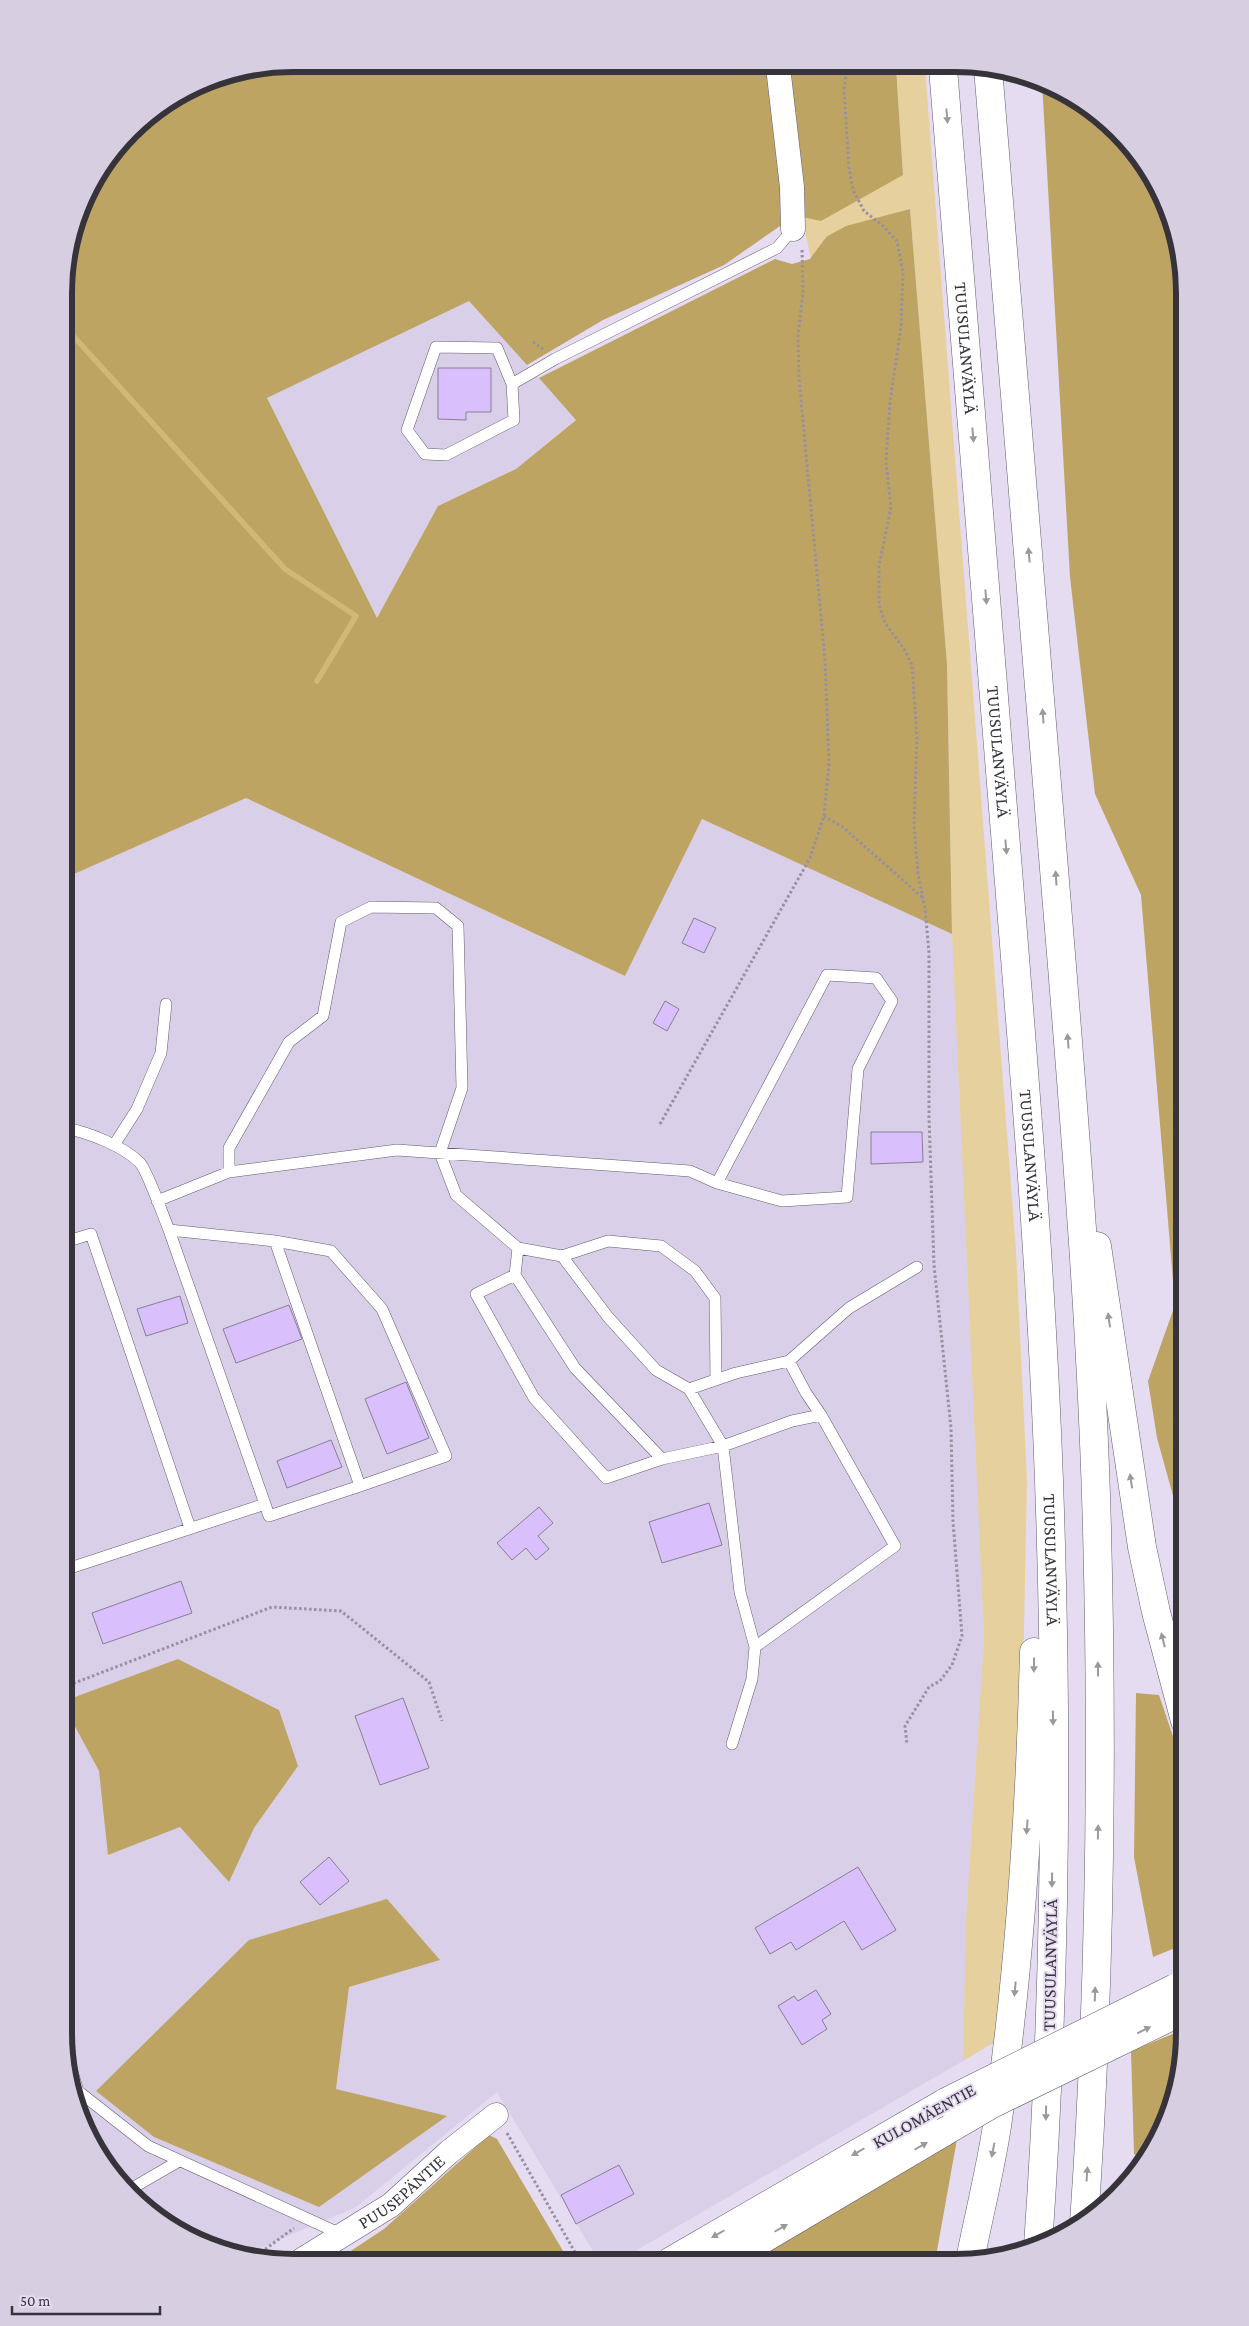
<svg xmlns="http://www.w3.org/2000/svg" width="1249" height="2326" viewBox="0 0 1249 2326" font-family="'Crimson Pro',serif">
<style>
.built{fill:#dacfe9}
.green{fill:#e6d19e}
.forest{fill:#bea463}
.lines{fill:none;stroke-linecap:round;stroke-linejoin:round}
.stream{stroke:#d2b877;stroke-width:5.5}
.building{fill:#dabffd;stroke:#867f91}
.lane-casing{stroke:#635c6d;stroke-width:12}
.street-casing{stroke:#635c6d;stroke-width:25}
.primary-casing{stroke:#635c6d;stroke-width:29}
.highway-casing{stroke:#635c6d;stroke-width:29}
.path{stroke:#96909f;stroke-width:3;stroke-dasharray:2.5 2.5;stroke-linecap:butt}
.lane{stroke:#fff;stroke-width:11}
.street{stroke:#fff;stroke-width:24}
.primary{stroke:#fff;stroke-width:28}
.highway{stroke:#fff;stroke-width:28}
.primary-bridge-casing{stroke:#635c6d;stroke-width:29;stroke-linecap:butt}
.primary-bridge{stroke:#fff;stroke-width:28}
.oneway{fill:#9b999d}
.labels{text-anchor:middle;dominant-baseline:central;stroke-width:4;stroke-linejoin:round;paint-order:stroke}
.street-label{font-size:18px;fill:#37333b;stroke:#e5dcf1}
.rim{fill:none;stroke:#37333b;stroke-width:6}
</style>
<rect width="100%" height="100%" fill="#e5dcf1"/>
<path class="built" d="M469 300 576 419 516 469 438 506 377 618 267 398Z
M246 798 625 976 702 819 952 934 984 1638 966 1919 963 2061 618 2261H599L497 2092 356 2207 262 2247 246 2256 205 2245 142 2205 103 2160 76 2106 64 2033 65 878Z"/>
<path class="green" d="M896 67 925 68 1016 1251 1027 1480 1022 1730 995 2042 963 2061 966 1919 984 1638 952 934 947 664 910 209 825 237 811 259 802 217 903 175Z"/>
<path class="forest" d="M293 64 774 67 783 224 724 265 603 320 527 365 469 301 267 398 377 618 438 506 516 469 576 420 539 378 775 259 792 264 810 259 826 237 846 226 910 209 947 664 952 934 702 819 625 976 246 798 65 878 66 264 88 192 142 121 206 81Z
M786 67H896L903 175 821 221 802 217Z
M1042 82C1102 103 1150 161 1172 218 1180 237 1182 272 1185 293V1539L1157 1438 1148 1381 1175 1305 1141 895 1095 794 1070 577Z
M178 1659 279 1710 298 1766 254 1828 229 1882 180 1827 108 1855 99 1771 64 1706V1701Z
M1136 1693 1159 1695 1185 1772V1944L1153 1957 1134 1857Z
M387 1899 440 1960 349 1987 336 2089 447 2116 319 2207 154 2137 96 2091 249 1940Z
M1185 2029V2048L1168 2120 1145 2161 1134 2154 1131 2051Z
M489 2135 497 2139 569 2261 337 2260 384 2229Z
M957 2139 935 2262H745Z"/>
<g class="lines">
<path class="stream" d="M66 328 285 569 356 616 317 681"/>
</g>
<path class="building" d="M438 368H491V412H466V420L438 419Z
M694 918 716 928 704 953 682 943Z
M665 1001 679 1009 667 1031 653 1023Z
M871 1132H922L923 1162 871 1164Z
M180 1296 188 1323 146 1336 137 1309Z
M289 1305 302 1339 236 1363 223 1329Z
M406 1382 429 1438 387 1454 365 1399Z
M331 1440 342 1467 287 1488 277 1461Z
M709 1503 722 1545 662 1563 649 1522Z
M539 1507 553 1523 538 1536 549 1549 536 1560 526 1548 512 1560 497 1543Z
M181 1581 192 1613 103 1644 92 1613Z
M403 1698 429 1768 380 1785 355 1716Z
M329 1857 349 1881 320 1905 300 1882Z
M858 1867 896 1930 862 1950 844 1921 796 1950 791 1942 770 1954 755 1928Z
M816 1990 831 2014 822 2020 827 2029 802 2045 778 2006 794 1996 798 2001Z
M619 2165 634 2194 576 2224 561 2195Z"/>
<g class="lines">
<defs>
<path id="lane" d="M512 384 497 348 436 347 407 430 425 454 446 455 514 420 512 384 555 359 777 248 793 229
M65 1128C87 1132 124 1146 140 1163 147 1170 164 1218 169 1230
M114 1145 137 1109 161 1053 166 1004
M229 1172V1148L289 1042 323 1016 341 922 371 907 436 908 458 926 462 1088 440 1153 456 1195 518 1248
M157 1201 229 1172 397 1150 690 1171 717 1183 782 1201 847 1197 858 1069 892 1001 876 978 827 975 717 1183
M65 1242 91 1234 190 1528
M518 1248 562 1256 608 1317 656 1370 689 1389 736 1373 789 1361 806 1393 821 1415 792 1421 723 1446 662 1459 606 1478 534 1398 476 1294 515 1275Z
M562 1256 608 1241 661 1246 695 1271 715 1298 716 1380
M515 1275 575 1368 662 1459
M789 1361 849 1308 917 1267
M689 1389 723 1446 740 1592 755 1647 752 1679 732 1744
M265 1504 269 1516 360 1486
M64 1570 265 1504 169 1230 275 1241 331 1251 382 1309 446 1456 360 1486 275 1241
M755 1647 895 1546 821 1415
M67 2055 78 2091 148 2146 343 2235
M129 2190 179 2161"/>
<g id="street">
<path d="M778 67 792 187 793 229"/>
<path id="s1" d="M302 2260 391 2205 449 2152 496 2115"/>
</g>
<path id="primary" d="M671 2261 946 2102
M724 2262 944 2132"/>
<g id="highway">
<path id="s2" d="M943 68C964 323 984 578 1005 833 1023 1059 1043 1285 1050 1511 1058 1756 1055 2002 1038 2246"/>
<path d="M988 68C1013 367 1039 666 1062 966 1077 1153 1092 1341 1097 1529 1103 1760 1100 1992 1084 2223"/>
<path d="M1097 1246 1142 1547 1156 1612 1185 1721"/>
<path d="M970 2260C979 2215 990 2171 997 2126 1020 1969 1030 1811 1034 1652"/>
</g>
</defs>
<use href="#lane" class="lane-casing"/>
<use href="#street" class="street-casing"/>
<use href="#primary" class="primary-casing"/>
<use href="#highway" class="highway-casing"/>
<path class="path" d="M847 67 844 89 849 168 853 190 864 211 882 225 897 241 903 272 901 326 890 402 886 461 891 507 879 566V605L885 623 904 649 912 665 917 738 914 825 918 874 925 908 929 953V1117L934 1265 951 1428 953 1521 962 1636 952 1665 940 1681 929 1687 905 1726 907 1744
M533 342 543 349
M824 816 844 828 923 898
M660 1124 810 858 824 816 829 763 825 660 799 378 798 337 803 292 802 248
M64 1687 272 1607 341 1611 429 1682 442 1721
M507 2133 580 2261
M253 2258 294 2228"/>
<use href="#lane" class="lane"/>
<use href="#street" class="street"/>
<use href="#primary" class="primary"/>
<use href="#highway" class="highway"/>
<defs>
<path id="primary-bridge" d="M946 2102 1175 1988
M944 2132 992 2104 1176 2014"/>
</defs>
<use href="#primary-bridge" class="primary-bridge-casing"/>
<use href="#primary-bridge" class="primary-bridge"/>
</g>
<defs><path id="oneway-solid" d="M-6-.8H1V-3.2L6.5 0L1 3.2V.8H-6Z" transform="scale(1.25)"/></defs>
<g class="oneway">
<use href="#oneway-solid" transform="translate(947 116) rotate(85)"/>
<use href="#oneway-solid" transform="translate(973 435) rotate(85)"/>
<use href="#oneway-solid" transform="translate(1029 555) rotate(-95)"/>
<use href="#oneway-solid" transform="translate(986 597) rotate(85)"/>
<use href="#oneway-solid" transform="translate(1043 716) rotate(-94)"/>
<use href="#oneway-solid" transform="translate(1006 847) rotate(85)"/>
<use href="#oneway-solid" transform="translate(1056 878) rotate(-94)"/>
<use href="#oneway-solid" transform="translate(1068 1041) rotate(-94)"/>
<use href="#oneway-solid" transform="translate(1109 1320) rotate(-98)"/>
<use href="#oneway-solid" transform="translate(1131 1481) rotate(-99)"/>
<use href="#oneway-solid" transform="translate(1163 1640) rotate(-104)"/>
<use href="#oneway-solid" transform="translate(1034 1665) rotate(91)"/>
<use href="#oneway-solid" transform="translate(1098 1669) rotate(-91)"/>
<use href="#oneway-solid" transform="translate(1053 1718) rotate(89)"/>
<use href="#oneway-solid" transform="translate(1027 1827) rotate(94)"/>
<use href="#oneway-solid" transform="translate(1098 1832) rotate(-89)"/>
<use href="#oneway-solid" transform="translate(1052 1880) rotate(91)"/>
<use href="#oneway-solid" transform="translate(1015 1989) rotate(95)"/>
<use href="#oneway-solid" transform="translate(1095 1994) rotate(-88)"/>
<use href="#oneway-solid" transform="translate(1144 2030) rotate(-26)"/>
<use href="#oneway-solid" transform="translate(1046 2113) rotate(91)"/>
<use href="#oneway-solid" transform="translate(921 2146) rotate(-30)"/>
<use href="#oneway-solid" transform="translate(993 2150) rotate(101)"/>
<use href="#oneway-solid" transform="translate(858 2152) rotate(150)"/>
<use href="#oneway-solid" transform="translate(1087 2174) rotate(-86)"/>
<use href="#oneway-solid" transform="translate(781 2228) rotate(-30)"/>
<use href="#oneway-solid" transform="translate(718 2234) rotate(150)"/>
</g>
<g class="labels">
<g class="street-label">
<text stroke="none"><textPath href="#s2" startOffset="281">TUUSULANVÄYLÄ</textPath></text>
<text stroke="none"><textPath href="#s2" startOffset="686">TUUSULANVÄYLÄ</textPath></text>
<text stroke="none"><textPath href="#s2" startOffset="1091">TUUSULANVÄYLÄ</textPath></text>
<text stroke="none"><textPath href="#s2" startOffset="1496">TUUSULANVÄYLÄ</textPath></text>
<text transform="translate(1050 1965) rotate(-89)">TUUSULANVÄYLÄ</text>
<text transform="translate(924 2116) rotate(-29)">KULOMÄENTIE</text>
<text stroke="none"><textPath href="#s1" startOffset="121">PUUSEPÄNTIE</textPath></text>
</g>
</g>
<path d="M0 0H1249V2326H0ZM293 72H955A221 221 0 0 1 1176 293V2033A221 221 0 0 1 955 2254H293A221 221 0 0 1 72 2033V293A221 221 0 0 1 293 72Z" fill="#d7cee2" fill-rule="evenodd"/>
<path class="rim" d="M293 72H955A221 221 0 0 1 1176 293V2033A221 221 0 0 1 955 2254H293A221 221 0 0 1 72 2033V293A221 221 0 0 1 293 72Z"/>
<path d="M12 2306v8h148v-8" fill="none" stroke="#37333b" stroke-width="2.5"/>
<text x="20" y="2306" font-size="15" fill="#37333b" stroke="#e5dcf1" stroke-width="4" paint-order="stroke">50 m</text>
</svg>
